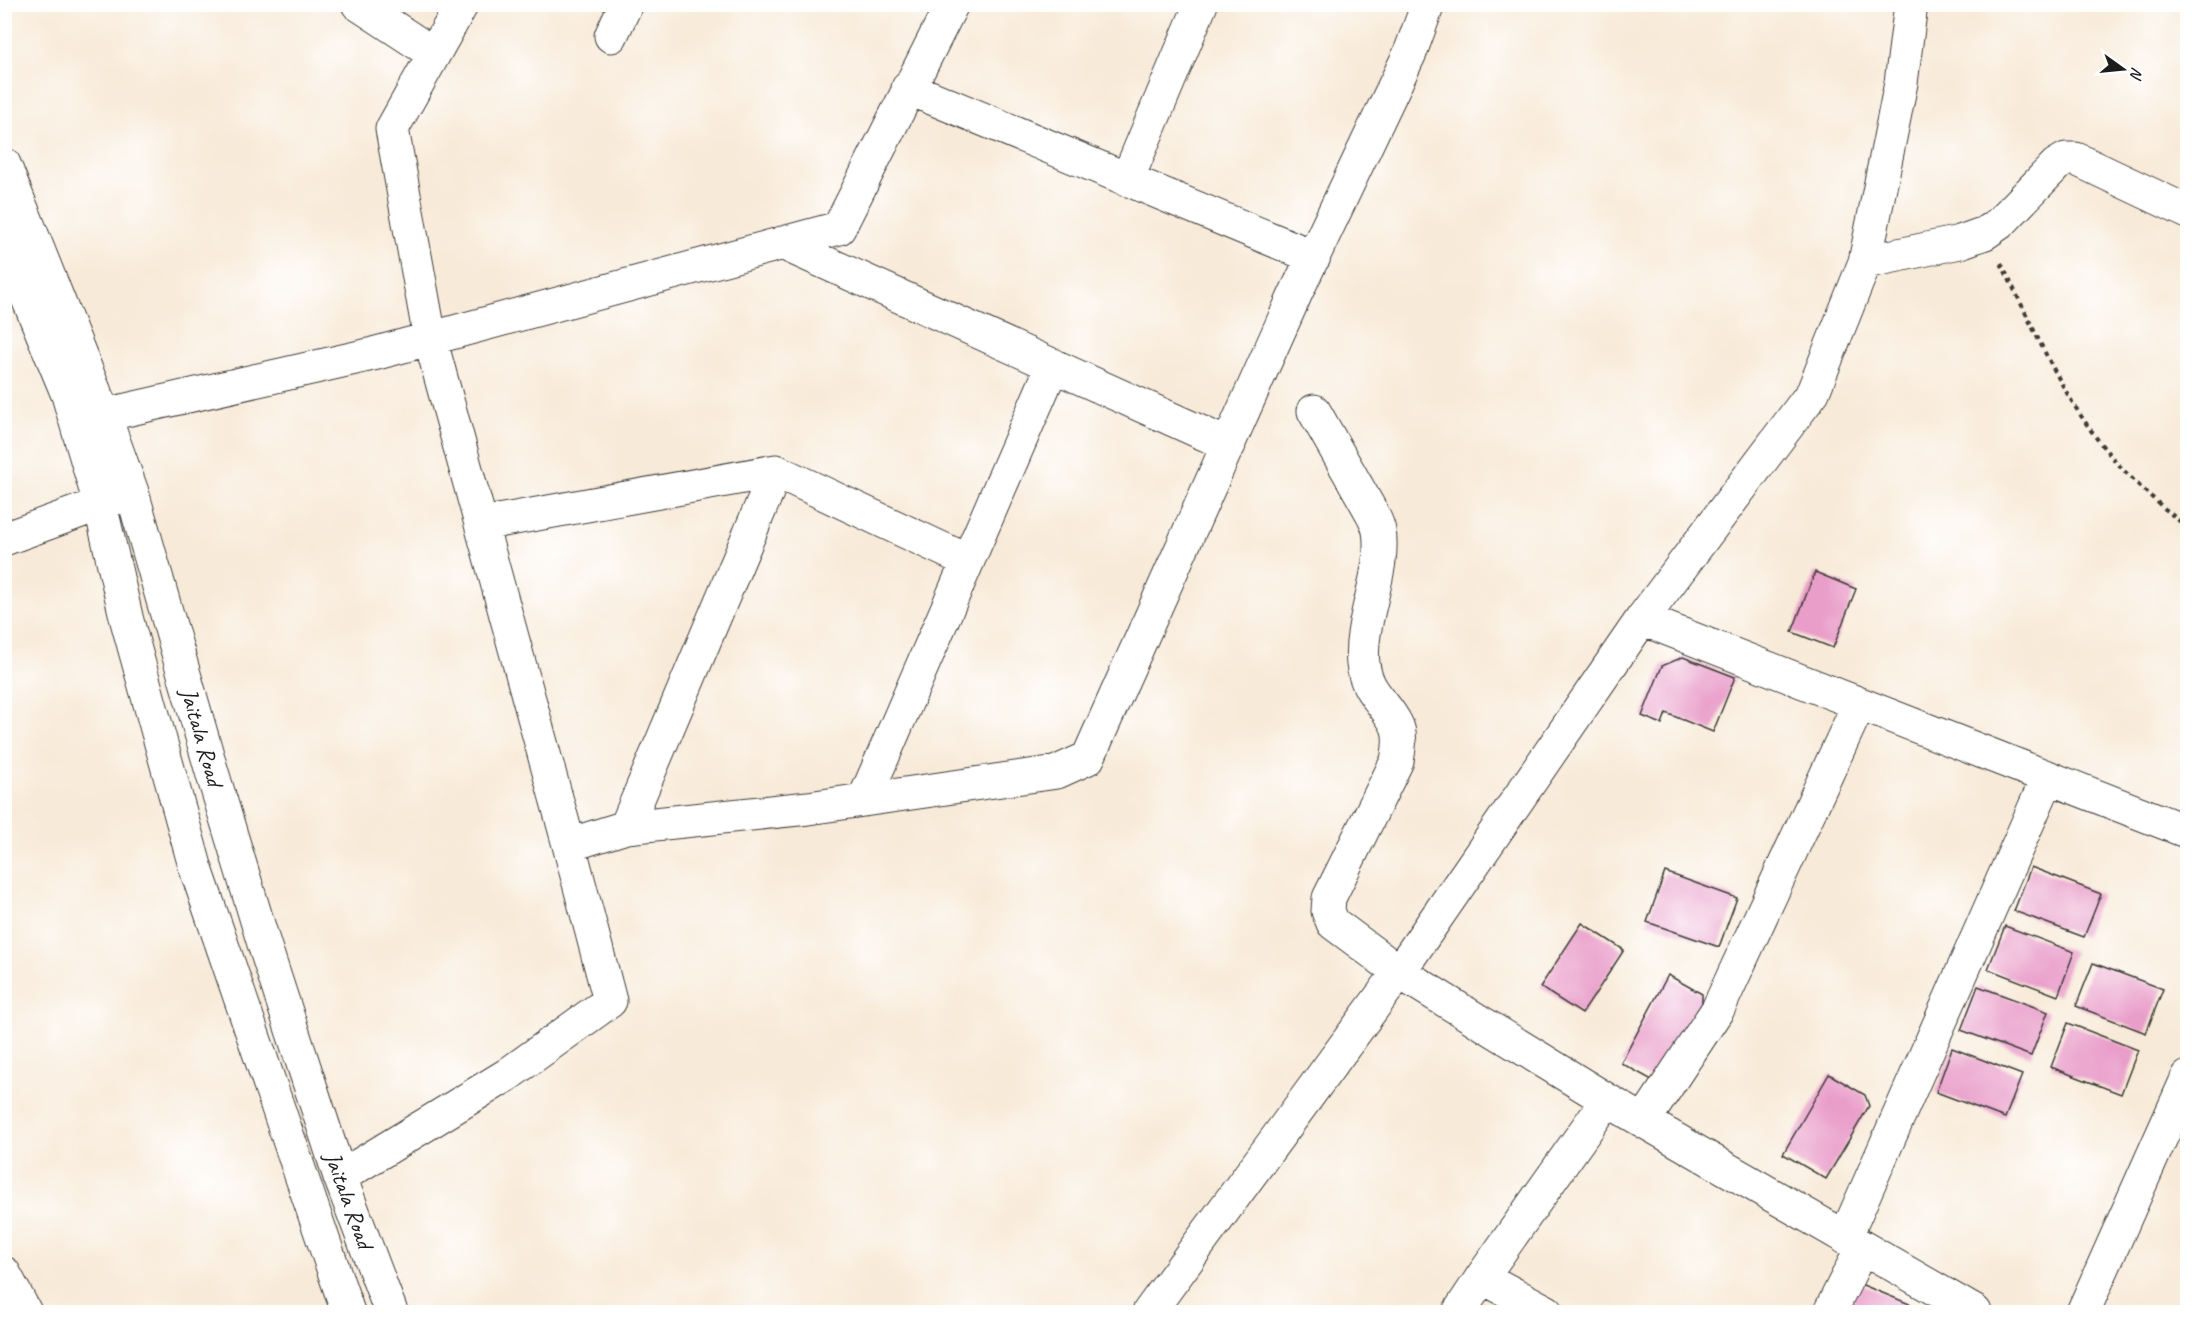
<svg xmlns="http://www.w3.org/2000/svg" width="2192" height="1317" viewBox="0 0 2192 1317" font-family="Caveat,sans-serif">
<style>
.building{fill:#e99dc9}
.lines{fill:none;stroke-linecap:round;stroke-linejoin:round}
.minor-casing{stroke:#3d3b38;stroke-width:35}
.path{stroke:#3d3b38;stroke-width:4;stroke-dasharray:4.5 4.5;stroke-linecap:butt}
.minor{stroke:#fff;stroke-width:33}
.labels{text-anchor:middle;dominant-baseline:central;stroke-width:6;stroke-linejoin:round;paint-order:stroke}
.street-label{font-size:24px;fill:#1c1c1c;stroke:#fff}
</style>
<rect width="100%" height="100%" fill="#fff"/>
<filter id="ink" filterUnits="userSpaceOnUse"><feTurbulence type="fractalNoise" baseFrequency=".0167" numOctaves="2"/><feDisplacementMap in="SourceGraphic" scale="12" xChannelSelector="R" yChannelSelector="G"/><feConvolveMatrix kernelMatrix="1 2 1 2 8 2 1 2 1" color-interpolation-filters="sRGB"/></filter>
<filter id="wash" filterUnits="userSpaceOnUse"><feTurbulence type="fractalNoise" baseFrequency=".008" numOctaves="4" result="noise"/><feDisplacementMap in="SourceGraphic" scale="24" xChannelSelector="R" yChannelSelector="G"/><feGaussianBlur stdDeviation="1.35" result="paint"/><feColorMatrix in="noise" values="0 0 0 0 0 0 0 0 0 0 0 0 0 0 0 0 0 1.4 0 .05"/><feComposite in="paint" operator="in"/></filter>
<g filter="url(#wash)">
<rect width="100%" height="100%" fill="#f8ead8"/>
<g id="blocks">
<path class="building" d="M1815 572 1856 589 1833 648 1792 632Z
M1683 657 1735 677 1713 732 1666 713 1662 724 1642 716 1662 666Z
M2031 867 2101 894 2084 937 2014 911Z
M1665 872 1737 898 1719 947 1647 922Z
M1582 923 1624 950 1582 1014 1540 987Z
M2005 926 2074 952 2058 996 1988 969Z
M2093 963 2163 989 2146 1033 2076 1006Z
M1668 975 1702 994V1005L1659 1084 1621 1063Z
M1978 986 2048 1012 2031 1056 1961 1030Z
M2068 1023 2138 1050 2121 1094 2051 1067Z
M1952 1048 2022 1075 2005 1118 1936 1092Z
M1829 1074 1865 1095 1869 1106 1826 1179 1783 1154Z
M1858 1283 1929 1312H1846Z"/>
</g>
</g>
<g filter="url(#ink)">
<use href="#blocks" fill-opacity="0" stroke="#3d3b38" stroke-width="1.5"/>
<g class="lines">
<defs>
<path id="minor" d="M358 4 434 54
M611 36 626 4
M908 88 1314 257
M4 164 104 415 132 492 212 772 264 944 340 1177 391 1312
M1127 180 1201 4
M4 241 68 395 100 504 127 621 195 866 348 1312
M782 243 1229 445
M1865 262 1960 242 1985 233 2001 222 2056 165 2066 159H2076L2188 212
M1314 411 1372 513C1375 519 1378 525 1379 531 1386 571 1358 623 1363 664 1366 692 1385 702 1396 724 1402 735 1399 749 1397 761L1329 898 1328 911 1333 923 1399 972 1607 1100 1975 1312
M83 422 104 415 373 354 839 228 952 4
M481 524 776 471
M4 539 119 497
M1642 619 2188 832
M864 800 1053 365
M626 827 776 471 968 561
M569 845 626 827 808 808 1057 772 1088 758 1295 295 1410 53 1428 4
M1644 1121 1718 1009 1859 704
M340 1177 507 1075 610 1001 569 845 430 338 392 129 462 4
M1845 1238 2048 777
M4 1273 25 1312
M1482 1277 1547 1312
M1149 1312 1399 972 1642 619 1813 392 1865 262 1901 83 1911 4
M1459 1312 1482 1277 1607 1100
M1830 1312 1862 1248
M2083 1312 2188 1077"/>
</defs>
<use href="#minor" class="minor-casing"/>
<path class="path" d="M2001 263C2032 324 2059 390 2101 444 2126 476 2156 502 2188 528"/>
<use href="#minor" class="minor"/>
</g>
</g>
<g class="labels">
<g class="street-label">
<text transform="translate(202 737) rotate(74)">Jaitala Road</text>
<text transform="translate(349 1200) rotate(70)">Jaitala Road</text>
</g>
</g>
<rect width="2192" height="1317" fill="none" stroke="#fff" stroke-width="24"/>
<g transform="translate(2123 69) rotate(105)" stroke="#ffffff" stroke-width="4.5" paint-order="stroke">
<path d="M0-4.5L10 22L0 15L-10 22Z" fill="#1c1c1c"/>
<text y="-9" font-size="16" font-weight="bold" text-anchor="middle" fill="#1c1c1c">N</text>
</g>
</svg>
